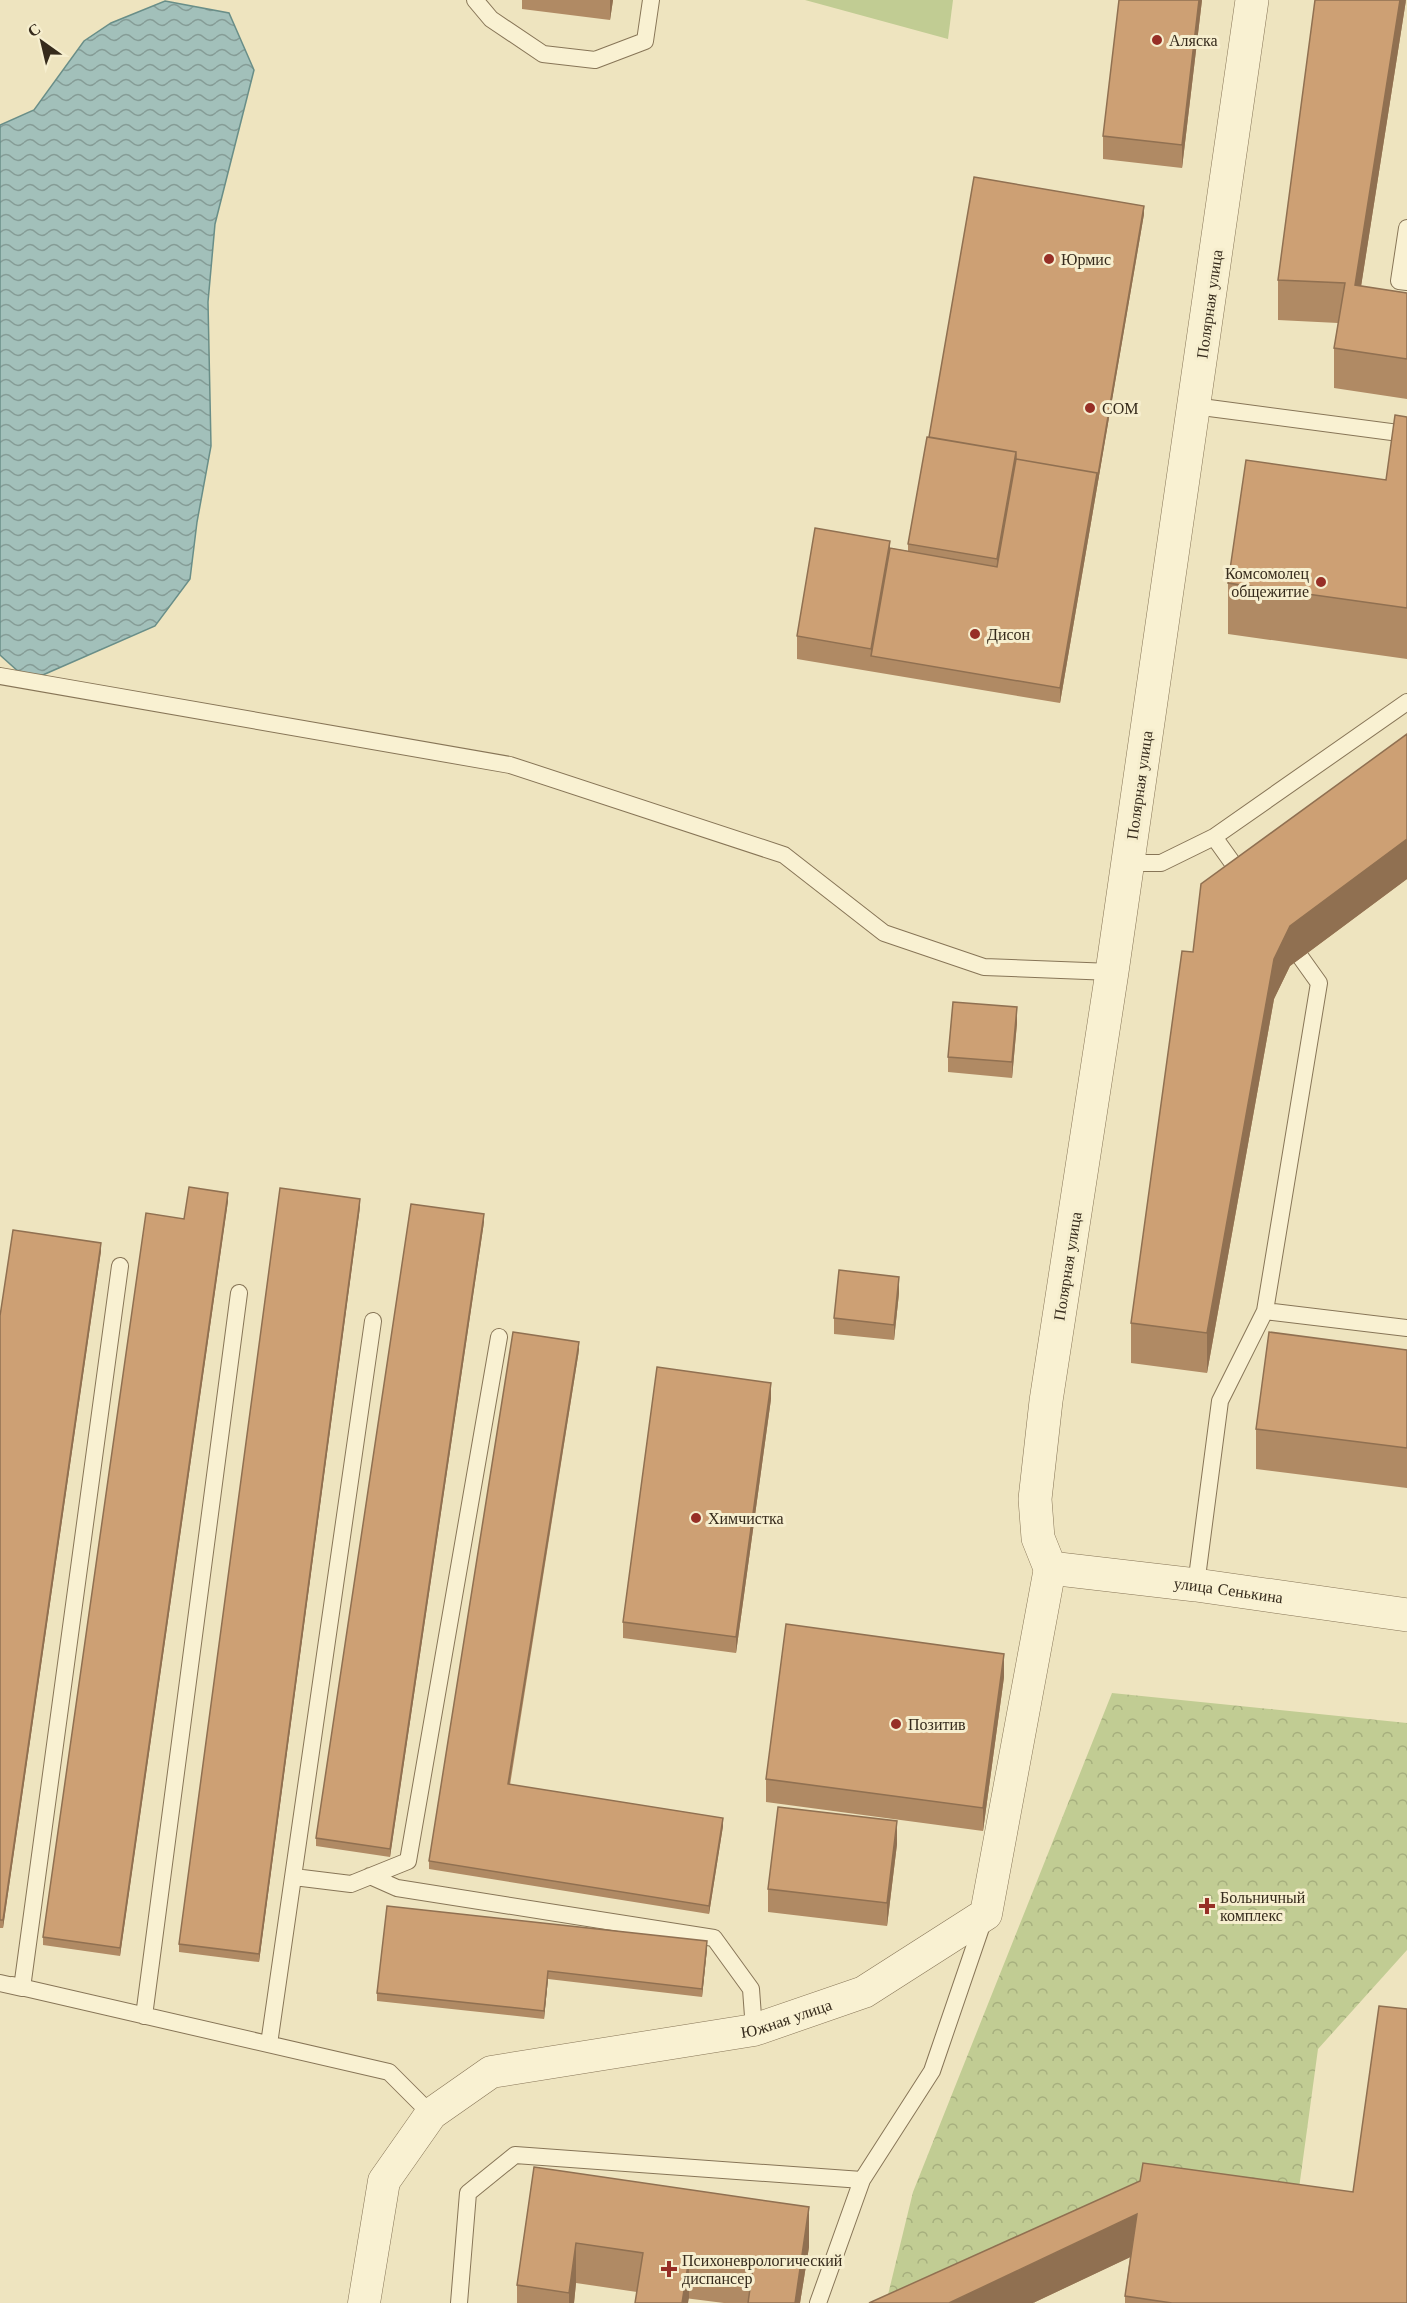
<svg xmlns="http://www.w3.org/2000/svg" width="1407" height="2303" viewBox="0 0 1407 2303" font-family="'Libre Baskerville',serif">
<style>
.park{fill:url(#park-crowns)}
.garden{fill:#c1cc93}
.water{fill:url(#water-waves);stroke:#698e88;stroke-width:1.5}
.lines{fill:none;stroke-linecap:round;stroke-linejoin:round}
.service-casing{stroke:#877557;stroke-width:18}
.minor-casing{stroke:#877557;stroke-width:33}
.tertiary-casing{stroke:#877557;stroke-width:34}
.service{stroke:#f9f1d2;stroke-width:16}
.minor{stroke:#f9f1d2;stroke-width:32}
.tertiary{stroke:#f9f1d2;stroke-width:33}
.wall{fill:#b08a64}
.shaded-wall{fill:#907051}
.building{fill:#cda074;stroke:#907051;stroke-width:1.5}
.poi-dot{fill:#972f26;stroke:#f6eece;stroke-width:2}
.labels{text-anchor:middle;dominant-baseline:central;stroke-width:6;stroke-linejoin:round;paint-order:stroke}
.poi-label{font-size:16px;fill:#362b1c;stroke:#f6eece;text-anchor:start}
.street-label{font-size:16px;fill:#362b1c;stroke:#f6eece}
</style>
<defs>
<pattern id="park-crowns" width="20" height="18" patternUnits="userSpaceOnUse" patternTransform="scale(1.5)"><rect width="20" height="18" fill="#c1cc93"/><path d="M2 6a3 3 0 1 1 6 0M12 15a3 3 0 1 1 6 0" fill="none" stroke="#a6af7e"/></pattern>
<pattern id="water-waves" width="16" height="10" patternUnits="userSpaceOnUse" patternTransform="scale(1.5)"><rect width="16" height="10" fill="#a2c0ba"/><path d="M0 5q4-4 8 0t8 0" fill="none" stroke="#859c96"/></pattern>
</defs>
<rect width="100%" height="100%" fill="#eee4bf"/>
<path class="park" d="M1112 1693 1407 1723V1950L1318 2049 1297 2203 886 2303 913 2192Z"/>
<path class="garden" d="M806 0H953L948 39 805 0Z"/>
<path class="water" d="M165 1 229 13 254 70 215 224 208 302 211 446 197 522 190 579 155 626 29 681 0 655V125L34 110 84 41 111 23Z"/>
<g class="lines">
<defs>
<path id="service" d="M475 0 491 19 543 54 595 60 645 41 651 0
M1407 228 1399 281 1407 282
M1194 406 1407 434
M0 676 510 765 784 855 884 933 984 967 1112 972
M1127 863H1161L1214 837
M1244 879 1214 837 1407 702
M1289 941 1319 983 1265 1311 1407 1328
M1196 1585 1220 1401 1265 1311
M370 1876 397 1888 714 1938 751 1989 754 2030
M294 1877 351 1884 408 1861 499 1337
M0 1983 22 1988 120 1266
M12 1985 389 2072 431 2114
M144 2016 239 1293
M269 2044 373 1321
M862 2180 932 2071 985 1916
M459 2303 468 2193 515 2155 862 2180 818 2303"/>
<g id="minor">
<path id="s1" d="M364 2303 384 2181 431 2114 491 2072 754 2030 864 1992 986 1914 1050 1568"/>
</g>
<g id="tertiary">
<path id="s2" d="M1252 0 1112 972 1046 1401 1035 1499 1038 1538 1050 1568 1196 1585 1407 1615"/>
</g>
</defs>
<use href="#service" class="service-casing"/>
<use href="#minor" class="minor-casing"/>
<use href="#tertiary" class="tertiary-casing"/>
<use href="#service" class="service"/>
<use href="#minor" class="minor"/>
<use href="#tertiary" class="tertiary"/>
</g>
<path class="wall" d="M522 0H613L610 20 522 9Z
M1202 0 1182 168 1103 159V136Z
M1406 0 1361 286 1407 293V399L1334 388V348L1338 323 1278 320V280Z
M1144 214 1060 703 797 659V636L890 548 908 551V544L929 437Z
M1407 417V659L1228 634V583L1386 480Z
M1407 734V879L1290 966 1274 999 1207 1373 1131 1363V1323L1193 952Z
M1017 1023 1012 1078 948 1072V1057Z
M228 1201 120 1956 43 1945V1937L184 1219Z
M360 1207 259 1962 179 1952V1944Z
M484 1222 390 1857 316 1846V1838Z
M101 1251 3 1928H0V1316Z
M899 1293 894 1340 834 1334V1318Z
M579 1350 510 1785 723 1826 709 1914 429 1869V1861Z
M1407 1350V1488L1256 1469V1429Z
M771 1399 736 1653 623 1638V1622Z
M1004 1677 983 1831 766 1802V1779Z
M897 1844 887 1926 768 1912V1889Z
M707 1949 702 1997 548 1979 544 2019 377 2001V1993Z
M534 2167 809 2247 800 2303H724L637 2292 576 2283 574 2303H517V2285Z
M1140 2181 1407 2303H1125V2296L1130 2257 1033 2303Z"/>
<path class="shaded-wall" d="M610 0H613L610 20Z
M1199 0H1202L1182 168V145Z
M1400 0H1406L1355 325V285Z
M1144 206V214L1060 703V688Z
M1016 452V475L997 582V559Z
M890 541V564L871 656V649Z
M1407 839V879L1290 966 1274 999 1207 1373V1333L1274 959 1290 926Z
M1017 1007V1023L1012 1078V1062Z
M228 1193V1201L120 1956V1948Z
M360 1199V1207L259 1962V1954Z
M484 1214V1222L390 1857V1849Z
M101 1243V1251L3 1928V1920Z
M899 1277V1293L894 1340V1325Z
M579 1342V1350L508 1792V1784Z
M771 1383V1399L736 1653V1637Z
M1004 1654V1677L983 1831V1808Z
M723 1818V1826L709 1914V1906Z
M897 1821V1844L887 1926V1903Z
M707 1941V1949L702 1997V1989Z
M548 1971V1979L544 2019V2011Z
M809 2207V2247L800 2303H795Z
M1137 2214V2254L1033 2303H949Z
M576 2243V2283L574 2303H569V2293Z
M689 2258V2298L688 2303H682Z"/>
<path class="building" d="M1119 0H1199L1182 145 1103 136Z
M1315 0H1400L1355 285 1407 293V359L1334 348 1345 283 1278 280Z
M974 177 1144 206 1097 481V473L1016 459V452L929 437Z
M1395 415 1407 417V608L1228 583 1246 460 1386 480Z
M927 437 1016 452 997 559 908 544Z
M1016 459 1097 473 1060 688 871 656 890 548 997 567Z
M815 528 890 541 871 649 797 636Z
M1407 734V839L1290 926 1274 959 1207 1333 1131 1323 1182 951 1193 952 1201 884Z
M953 1002 1017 1007 1012 1062 948 1057Z
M189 1187 228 1193 120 1948 43 1937 146 1213 184 1219Z
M280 1188 360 1199 259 1954 179 1944Z
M411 1204 484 1214 390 1849 316 1838Z
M13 1230 101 1243 3 1920H0V1316Z
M839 1270 899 1277 894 1325 834 1318Z
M513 1332 579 1342 508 1784 723 1818 709 1906 429 1861Z
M1269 1332 1407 1350V1448L1256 1429Z
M657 1367 771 1383 736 1637 623 1622Z
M786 1624 1004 1654 983 1808 766 1779Z
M778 1807 897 1821 887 1903 768 1889Z
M387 1906 707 1941 702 1989 548 1971 544 2011 377 1993Z
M1379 2006 1407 2009V2303H1172L1125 2296 1137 2214 949 2303H869L1140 2181 1143 2163 1353 2192Z
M534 2167 809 2207 795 2303H748L753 2267 689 2258 682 2303H635L643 2253 576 2243 569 2293 517 2285Z"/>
<g class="poi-dot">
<circle cx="1157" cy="40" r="6"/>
<circle cx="1049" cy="259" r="6"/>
<circle cx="1090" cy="408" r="6"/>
<circle cx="1321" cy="582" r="6"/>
<circle cx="975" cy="634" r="6"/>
<circle cx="696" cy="1518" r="6"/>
<circle cx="896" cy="1724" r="6"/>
<path d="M1204 1897h6v6h6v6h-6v6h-6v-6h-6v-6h6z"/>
<path d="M666 2260h6v6h6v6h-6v6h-6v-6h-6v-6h6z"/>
</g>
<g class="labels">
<g class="poi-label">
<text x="1169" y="40">Аляска</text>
<text x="1061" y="259">Юрмис</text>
<text x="1102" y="408">СОМ</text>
<text x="1309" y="573" text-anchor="end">Комсомолец<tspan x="1309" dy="18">общежитие</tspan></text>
<text x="987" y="634">Дисон</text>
<text x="708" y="1518">Химчистка</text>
<text x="908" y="1724">Позитив</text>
<text x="1220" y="1897">Больничный<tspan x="1220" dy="18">комплекс</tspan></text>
<text x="682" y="2260">Психоневрологический<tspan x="682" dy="18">диспансер</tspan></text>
</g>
<g class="street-label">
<text transform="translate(1209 304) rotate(-82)">Полярная улица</text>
<text transform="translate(1139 785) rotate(-82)">Полярная улица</text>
<text transform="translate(1067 1266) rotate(-81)">Полярная улица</text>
<text stroke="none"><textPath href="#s2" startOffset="1766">улица Сенькина</textPath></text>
<text stroke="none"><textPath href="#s1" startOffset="579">Южная улица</textPath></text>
</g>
</g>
<g transform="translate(42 42) rotate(326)" stroke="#f6eece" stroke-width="4.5" paint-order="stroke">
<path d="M0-4.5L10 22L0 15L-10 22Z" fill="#362b1c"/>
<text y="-9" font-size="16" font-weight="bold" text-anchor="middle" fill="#362b1c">С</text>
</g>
</svg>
